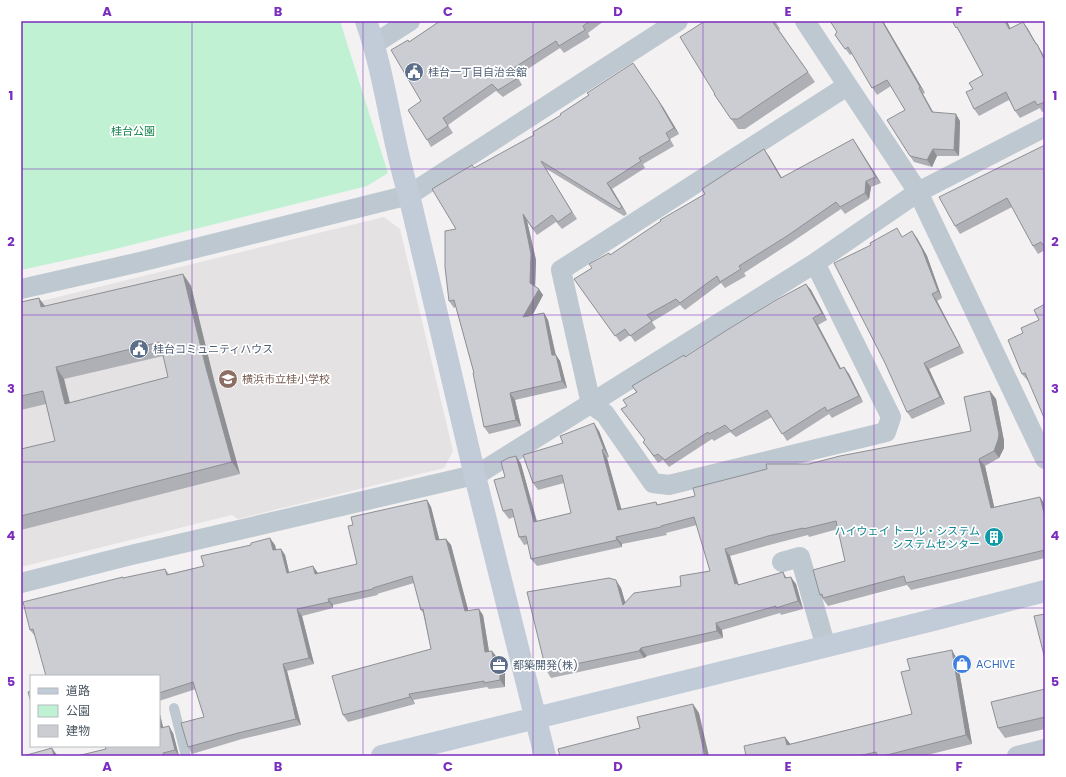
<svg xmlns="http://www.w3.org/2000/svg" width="1066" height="777" viewBox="0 0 1066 777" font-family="Poppins,'Noto Sans JP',sans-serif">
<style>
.education{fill:#e4e2e3}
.green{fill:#bff1d2}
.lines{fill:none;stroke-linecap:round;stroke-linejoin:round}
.lane{stroke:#bec8d0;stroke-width:10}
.street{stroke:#bec8d0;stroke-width:20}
.secondary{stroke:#c1ccd8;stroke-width:22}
.wall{fill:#afb0b5;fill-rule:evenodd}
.shaded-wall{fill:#8e9094}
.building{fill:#cbcdd3;stroke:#8e9094;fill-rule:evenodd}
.grid{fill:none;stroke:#7b2cbf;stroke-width:1;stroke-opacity:0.55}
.labels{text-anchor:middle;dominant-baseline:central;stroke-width:3.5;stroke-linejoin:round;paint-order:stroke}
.service-label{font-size:11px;fill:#4e5e75;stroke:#fff;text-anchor:start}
.park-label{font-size:11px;fill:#15844c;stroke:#fff}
.education-label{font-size:11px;fill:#785e54;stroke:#fff;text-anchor:start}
.culture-label{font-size:11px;fill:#0d838f;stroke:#fff;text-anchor:end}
.shop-label{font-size:11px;fill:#366cbe;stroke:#fff;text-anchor:start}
.neatline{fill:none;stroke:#7b2cbf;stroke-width:1.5}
.grid-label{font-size:13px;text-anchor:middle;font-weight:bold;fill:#7b2cbf}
</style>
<rect width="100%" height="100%" fill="#f3f1f1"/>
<path class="education" d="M384 217 400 229 453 451 444 468 238 519 232 515 21 567V306Z"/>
<path class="green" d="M21 21H340L388 173 367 186 103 252 21 270Z"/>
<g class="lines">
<path class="lane" d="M174 708 186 756"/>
<path class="street" d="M805 21 918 192 1045 459
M374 44 410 21
M815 263 891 417 886 432 669 485 653 483 605 414 591 404 561 270 847 86
M21 289 140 262 409 195 678 21
M782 562 800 557 826 647
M21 583 127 556 470 476H475L815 263 918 192 1045 127
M1017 756 1045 749"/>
<path class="secondary" d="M366 21C386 77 391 138 409 195L475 476 545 756
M382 756 933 620 1045 591"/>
</g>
<path class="wall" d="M440 21H604L588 33 590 37 564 53 560 48 517 76 522 85 503 97 496 91 448 125 453 133 431 147 427 140 421 101 409 42Z
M705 21H775L780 29 779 30 815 82 745 129H738L714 94H715Z
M883 21 925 93 923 94 933 112 960 121 959 156H937L932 167 914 162 910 156 905 110 891 86 877 95 852 54 850 55 835 35 837 32Z
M952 21 1010 29 1023 22 1028 29 1036 44 1041 51 1045 58V111L1042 112 1040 108 1020 118 1015 111 1009 100 979 116 974 109 973 89 983 75 961 34Z
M663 107 679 134 670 139 674 146 643 164 645 168 612 189 627 214 624 216 545 168 577 219 562 229 556 222 537 235 527 221 536 260 535 286 543 295 532 315 544 313 548 320 556 355 560 361 567 388 515 400 521 426 489 434 484 427 474 373 456 307 454 308 449 301 456 229 474 168Z
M857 145 881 183 871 187 869 199 845 214 841 209 792 242 744 273 746 276 725 288 721 283 685 310 680 305 652 322 656 328 635 342 630 335 620 342 574 279 592 268 610 255 769 156 782 178Z
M1045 145V250L1038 254 1033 246 1012 207 960 234 955 226Z
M902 237 917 238 927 256 942 298 937 301 964 353 929 369 945 404 912 419 907 412Z
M183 274 191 286 214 380 240 474 21 530V449L55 441 46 404 21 410V302L45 306ZM163 356 168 377 70 403 64 379Z
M806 284 811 290 827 320 818 325 841 369 844 367 849 374 863 402 832 418 829 414 787 441 772 417 736 437 730 432 714 441 712 439 669 467 663 460 658 463 643 442 645 440 621 409 627 406 636 392 632 386 685 357Z
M1039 320 1028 381 1022 374 1023 333Z
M990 391 996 399 1004 441V448L999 458 985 466 994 507 1040 497 1045 505V558L911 590 907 585 828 606 820 595 845 561 838 529 809 537 808 535 773 544 730 556 739 585 783 572 787 578 796 584 803 609 781 615 780 613 722 630 723 638 647 656 644 658 551 678 546 670 621 588 625 602 681 586 710 571 697 525 666 533 667 535 622 544V547L537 566 531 559 528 544 524 545 519 537 514 517 509 519 503 511 505 477 516 456 521 464 537 521 571 513 564 483 538 490 533 483 563 443 599 431 609 457 607 458 621 510 656 502 658 505 695 496 809 464 971 431Z
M427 500 431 507 439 539H446L451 545 468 610 483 615 489 651 497 657V662L505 669V687L489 689 487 687 413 700 415 704 348 722 343 715 431 649 423 613 421 610 414 583 377 594 378 595 333 605V608L302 616 314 664 287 671 301 725 242 739 192 754 188 747 204 717 196 689 159 701V676L35 636 30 630 123 578 165 569 169 574 204 566 251 545H275L276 550 281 549 285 555 289 572 318 573 357 564 353 525Z
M957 659 972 744 923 756H746L785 737 790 744 912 714Z
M1045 689V729L1005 738 998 728Z
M159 710 163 728 173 733 179 756H77L106 749 159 746Z"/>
<path class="shaded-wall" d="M882 21H883L925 93 920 87Z
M1005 21H1007L1014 36 1009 29Z
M1023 22 1028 29 1040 50 1037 44 1045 58V61Z
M633 63 663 107 679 134 674 128Z
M919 88 923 94 937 119 932 112Z
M956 114 960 121 959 156 954 150Z
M853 139 857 145 881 183 876 177Z
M764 149 769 156 786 185 781 178Z
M933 149 937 156 932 167 927 160Z
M866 181 871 187 869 199 865 193Z
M607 183 612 189 627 214 622 207Z
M523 214 527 221 536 260 535 290 530 283Z
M912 231 917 238 927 256 942 298 938 291Z
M183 274 191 286 214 380 240 474 232 462 206 368Z
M806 284 811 290 827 320 822 313Z
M539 289 543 295 528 324 523 317Z
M932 294 937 301 964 353 960 346Z
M39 298 48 310 41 307Z
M544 313 548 320 557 362 552 355Z
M813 318 818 325 845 376 840 369Z
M556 355 560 361 567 388 562 381Z
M924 363 929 369 945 404 940 397Z
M56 367 64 379 73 416 65 404Z
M844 367 849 374 863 402 859 396Z
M990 391 996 399 1004 441V448L999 458 994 451Z
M510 393 515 400 521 426 516 420Z
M594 423 599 431 609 457 604 449Z
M602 450 607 458 624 518 618 510Z
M516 456 521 464 539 530 534 522Z
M979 459 985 466 996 515 991 508Z
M1040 497 1045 505V517Z
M427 500 431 507 441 546 436 540Z
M616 537 622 544V547L617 540Z
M270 538 275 545 278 557 273 550Z
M446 539 451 545 470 617 465 611Z
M281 549 285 555 291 580 287 573Z
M725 549 730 556 738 584 743 590 735 584Z
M313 566 318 573 320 581 315 574Z
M791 577 796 584 803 609 798 601Z
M616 580 621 588 628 612 623 605Z
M328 599 333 605V608L329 602Z
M297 609 302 616 314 664 309 658Z
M479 609 483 615 490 658 485 652Z
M716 623 722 630 723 638 717 631Z
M641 648 647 656 644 658 639 651Z
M952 650 957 659 972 744 966 735Z
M492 651 497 657 498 669 494 663Z
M500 662 505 669V687L500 680Z
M283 664 287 671 301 725 296 719Z
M409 694 413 700 415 704 410 697Z
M693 704 699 713 709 756H705Z
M159 710 165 735 161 728 159 722Z
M169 726 173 733 179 756 175 750Z
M785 737 791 745H787Z
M52 748 57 755V756H54Z"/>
<path class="building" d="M440 21H590L583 26 585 30 559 46 556 41 512 69 518 78 498 90 492 84 443 118 448 126 427 140 408 110 421 101 391 50 408 40 409 42Z
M705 21H772L808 72 738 119H731L714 94H715L680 37Z
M830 21H882L920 87 919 88 932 112 956 114 954 150 933 149 927 160 910 156 887 120 905 110 887 80 872 88 848 47 845 49 835 35 837 32Z
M952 21H1005L1009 29 1023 22 1036 44H1037L1045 61V102L1037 105 1035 101 1015 111 1006 92 974 109 966 92 973 89 969 83 983 75 957 27 956 28Z
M633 63 658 100 674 128 666 133 670 140 639 158 641 161 607 183 622 207 619 209 541 161 572 212 558 222 552 215 533 229 523 214 531 254 530 283 539 289 523 317 544 313 552 355H556L562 381 510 393 516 420 484 427 473 373H474L454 300 449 301 445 267V231L456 229 432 189 472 165 474 168 534 135 533 132 561 115 560 114 589 95 587 93Z
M853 139 876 177 866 181 865 193 840 207 836 202 787 236 739 266 741 269 720 282 717 276 680 303 676 299 647 315 652 321 630 336 625 329 615 336 574 279 592 268 589 264 609 253 610 255 661 221 660 220 705 194 702 189 764 149 781 178Z
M1045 145V248L1041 242 1033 246 1007 198 955 226 939 197Z
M897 228 902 237 912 231 922 249 938 291 932 294 960 346 924 363 940 397 907 412 885 363 834 263 871 245 870 243Z
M183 274 206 368 232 462 21 516V449L55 441 43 391 21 396V302L39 298 41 307ZM160 342 168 377 65 404 56 367Z
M806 284 822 313 813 318 840 369 844 367 859 396 827 411 825 407 782 434 767 410 731 431 725 425 709 434 708 432 665 460 658 454 654 456 643 442 645 440 621 409 627 406 623 400 637 392 632 386 684 355 685 357 727 330 776 300Z
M1045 304V420L1025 373 1022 374 1008 340 1023 333 1021 328 1039 320 1034 310Z
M990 391 999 434 998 440 994 451 979 459 991 508 1040 497 1045 517V550L906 583 904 576 823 598 822 594 820 595 813 570 845 561 836 521 803 529V528L768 536 725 549 735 584 737 583 738 585 783 572 785 578 791 577 798 601 776 608V606L716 623 717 631 641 648 639 651 546 670 527 592 609 578 616 580 623 605 634 593 681 586 680 576 710 571 694 517 661 526V527L616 537 617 540 531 559 526 536 519 537 512 509 503 511 494 480 505 477 501 462 508 458 516 456 534 522 571 513 562 475 533 483 523 455 563 443 560 436 594 423 604 449 602 450 618 510 656 502 657 505 695 496 693 488 767 469 766 464H809L840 456 971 431 964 397Z
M427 500 436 540 446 539 465 611 479 609 485 652 492 651 494 663 500 662V680L484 683V681L409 694 410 697 343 715 332 676 431 649 423 609 421 610 412 576 373 588V589L328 599 329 602 297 609 309 658 283 664 296 719 238 733 188 747 181 723 204 717 193 682 159 693V676H46L33 629 30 630 23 602 123 577V578L165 569 167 575 204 566 201 556 251 545V543L270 538 273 550 281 549 287 573 313 566 315 574 357 564 348 526 353 525 351 517Z
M1045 614V659L1034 616Z
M952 650 966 735 883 756H878L876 752 858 756H746L744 746 785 737 787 745 912 714 901 672 910 670 907 659Z
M1045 689V717L998 728 991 702Z
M31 691V702L28 692Z
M693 704 705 756H560L558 749 640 728 637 717Z
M159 722 161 728 169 726 175 750 163 753 164 756H77L106 749 105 746H159Z
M52 748 54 756H23Z"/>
<path class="grid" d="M192 21V756M363 21V756M533 21V756M703 21V756M874 21V756M21 169H1045M21 315H1045M21 462H1045M21 608H1045"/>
<defs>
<symbol id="civic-disc" viewBox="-11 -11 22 22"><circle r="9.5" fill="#5c6f8a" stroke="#fff"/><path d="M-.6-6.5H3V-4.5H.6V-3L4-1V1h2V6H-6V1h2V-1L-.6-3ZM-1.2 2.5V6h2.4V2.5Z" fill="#fff"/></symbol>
<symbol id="school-disc" viewBox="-11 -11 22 22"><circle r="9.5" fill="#8d6e63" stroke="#fff"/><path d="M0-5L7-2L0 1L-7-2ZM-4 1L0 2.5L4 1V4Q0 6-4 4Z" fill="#fff"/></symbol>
<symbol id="building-disc" viewBox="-11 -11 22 22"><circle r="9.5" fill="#0f9aa8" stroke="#fff"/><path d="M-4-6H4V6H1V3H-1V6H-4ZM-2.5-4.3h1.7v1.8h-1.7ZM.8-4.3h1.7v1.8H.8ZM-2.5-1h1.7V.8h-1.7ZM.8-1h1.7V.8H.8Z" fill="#fff"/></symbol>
<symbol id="shop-disc" viewBox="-11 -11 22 22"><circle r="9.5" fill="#3f7fe0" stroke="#fff"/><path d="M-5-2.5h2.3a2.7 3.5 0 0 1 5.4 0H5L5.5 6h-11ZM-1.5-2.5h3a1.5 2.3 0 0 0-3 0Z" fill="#fff"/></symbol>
<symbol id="office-disc" viewBox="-11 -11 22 22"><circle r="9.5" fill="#5c6f8a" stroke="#fff"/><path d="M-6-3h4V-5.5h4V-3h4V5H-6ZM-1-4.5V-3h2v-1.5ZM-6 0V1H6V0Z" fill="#fff"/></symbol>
</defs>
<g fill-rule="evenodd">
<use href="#civic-disc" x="403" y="61" width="22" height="22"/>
<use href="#civic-disc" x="128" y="338" width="22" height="22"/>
<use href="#school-disc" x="217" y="368" width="22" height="22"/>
<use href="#building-disc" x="983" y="526" width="22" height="22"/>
<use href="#shop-disc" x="951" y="653" width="22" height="22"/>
<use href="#office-disc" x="488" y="654" width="22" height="22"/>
</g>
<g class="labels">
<g class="service-label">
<text x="428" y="72">桂台一丁目自治会舘</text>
<text x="153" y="349">桂台コミュニティハウス</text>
<text x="513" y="665">都築開発(株)</text>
</g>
<g class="park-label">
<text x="133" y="131">桂台公園</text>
</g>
<g class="education-label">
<text x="242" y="379">横浜市立桂小学校</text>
</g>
<g class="culture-label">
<text x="980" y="531">ハイウェイ トール・システム<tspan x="980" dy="13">システムセンター</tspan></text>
</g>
<g class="shop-label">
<text x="976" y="664">ACHIVE</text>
</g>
</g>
<rect width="1066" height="777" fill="none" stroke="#ffffff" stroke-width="44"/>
<rect x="30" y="675" width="130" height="72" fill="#ffffff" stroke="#b6bbbf"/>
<rect x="38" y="688" width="20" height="6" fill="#c1ccd8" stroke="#b6bbbf"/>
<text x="66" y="695" font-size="12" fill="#48545f">道路</text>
<rect x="38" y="705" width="20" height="12" fill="#bff1d2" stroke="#b6bbbf"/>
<text x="66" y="715" font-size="12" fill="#48545f">公園</text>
<rect x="38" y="725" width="20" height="12" fill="#cbcdd3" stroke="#b6bbbf"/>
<text x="66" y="735" font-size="12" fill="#48545f">建物</text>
<rect x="22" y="22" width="1022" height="733" class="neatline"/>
<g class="grid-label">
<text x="107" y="16">A</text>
<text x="278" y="16">B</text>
<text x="448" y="16">C</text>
<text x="618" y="16">D</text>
<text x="788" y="16">E</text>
<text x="959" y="16">F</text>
<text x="11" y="100">1</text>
<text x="1055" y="100">1</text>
<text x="11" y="246">2</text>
<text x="1055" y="246">2</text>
<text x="11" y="393">3</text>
<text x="1055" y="393">3</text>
<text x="11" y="540">4</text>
<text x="1055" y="540">4</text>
<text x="11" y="686">5</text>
<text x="1055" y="686">5</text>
<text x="107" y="771">A</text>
<text x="278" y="771">B</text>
<text x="448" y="771">C</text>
<text x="618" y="771">D</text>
<text x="788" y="771">E</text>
<text x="959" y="771">F</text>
</g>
</svg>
